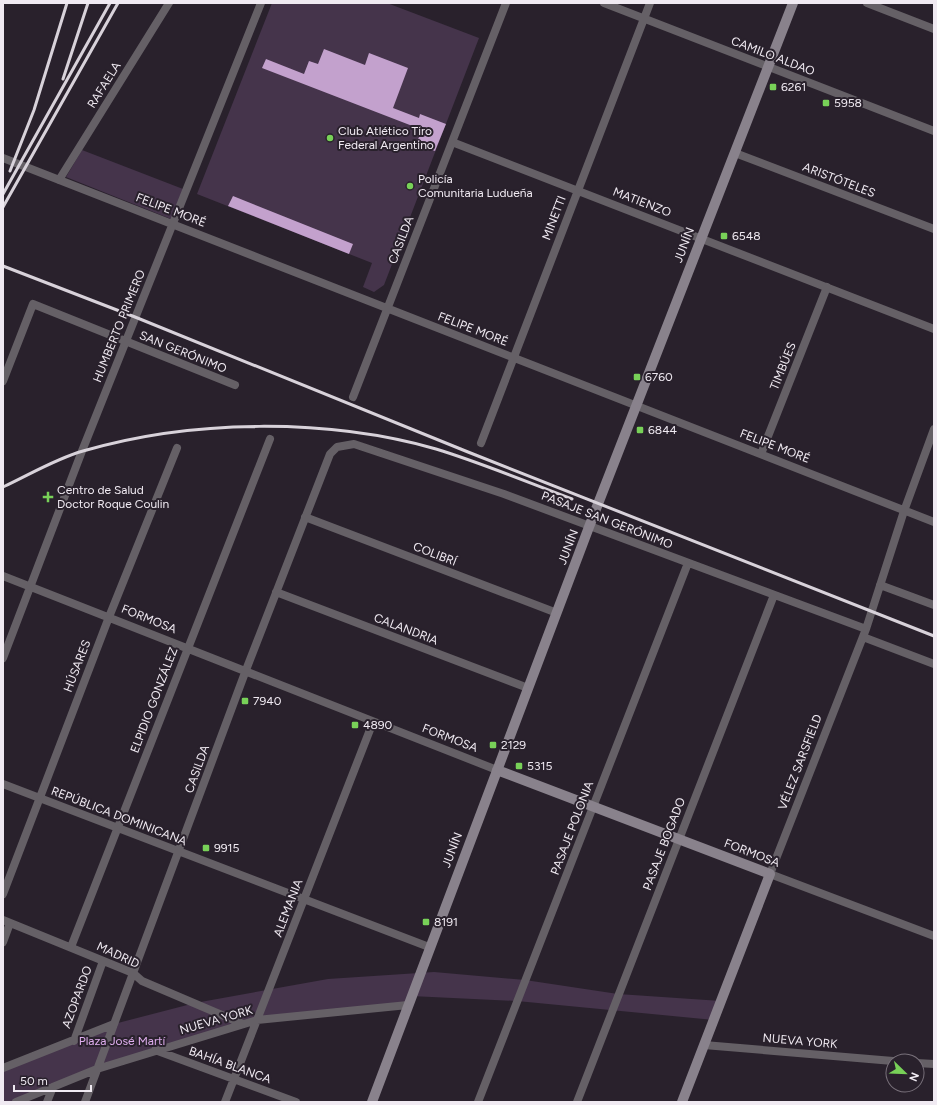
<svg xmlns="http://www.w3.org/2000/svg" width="937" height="1105" viewBox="0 0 937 1105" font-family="Figtree,sans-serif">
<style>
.green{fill:#45344b}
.building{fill:#c3a1cd}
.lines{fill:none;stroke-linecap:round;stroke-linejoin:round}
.street{stroke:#656066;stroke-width:8}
.secondary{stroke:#89828c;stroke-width:10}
.rail{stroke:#d8d2da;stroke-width:3}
.poi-dot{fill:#78d158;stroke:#29212c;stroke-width:1.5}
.labels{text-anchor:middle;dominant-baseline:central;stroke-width:4;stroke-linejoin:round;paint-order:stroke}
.street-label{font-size:12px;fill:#f0eaf2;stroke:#29212c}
.poi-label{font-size:12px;fill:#f0eaf2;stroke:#29212c;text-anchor:start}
.park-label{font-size:12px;fill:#deaded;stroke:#29212c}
</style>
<rect width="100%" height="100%" fill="#29212c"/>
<path class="green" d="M272 3H387L479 38 384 285 374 292 363 287 372 263 197 194Z
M82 150 183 189 171 219 66 177Z
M434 972 525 980 618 994 721 1001 714 1020 517 1001 411 996 408 1005 257 1020 155 1050 16 1102H3V1068L114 1024 195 1003 328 979Z"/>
<path class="building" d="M324 49 365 65 369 53 408 68 393 108 419 118 420 114 446 124 435 151 416 144 422 130 415 127 262 68 266 59 304 74 309 61 318 64Z
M233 196 353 244 349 254 228 206Z"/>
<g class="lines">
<path class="street" d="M604 3 934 131
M867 3 934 29
M452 142 934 329
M735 153 934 229
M3 158 934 522
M59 180 169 3
M3 381 33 304 235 385
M353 397 506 3
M934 429 904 511 866 629 770 874 934 936
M481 443 650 3
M761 454 827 287
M305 517 557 613
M3 576 497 770
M880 585 934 605
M276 592 528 688
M863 637 934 664
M3 658 82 451 261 3
M3 784 429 947
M3 894 109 617 177 448
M3 920 133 973 142 981 243 1024
M3 942 10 923
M71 947 270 439
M74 1041 103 961
M704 1045 893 1061
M155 1050 296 1102
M917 1063 934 1064
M3 1068 114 1024
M16 1102 97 1069 257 1020 408 1005
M47 1102 53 1087
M85 1102 246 670 330 454 337 447 354 444 504 494 866 629
M225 1102 373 722
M478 1102 688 563
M577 1102 774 595"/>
<path class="secondary" d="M497 770 770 874 682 1102
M372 1102 589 527 793 3"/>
<path class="rail" d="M63 79 88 3
M10 171 34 110 67 3
M3 194 110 3
M3 207 118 3
M3 266 135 317 468 452 934 636
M3 487C29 475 55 459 83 451 192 419 327 418 436 449 482 463 527 482 572 499"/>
</g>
<g class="poi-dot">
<rect x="769" y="83" width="8" height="8" rx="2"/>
<rect x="822" y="99" width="8" height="8" rx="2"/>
<circle cx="330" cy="138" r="4"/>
<circle cx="410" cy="186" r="4"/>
<rect x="720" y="232" width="8" height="8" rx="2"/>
<rect x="633" y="373" width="8" height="8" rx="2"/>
<rect x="636" y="426" width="8" height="8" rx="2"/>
<path d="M46 491h4v4h4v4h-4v4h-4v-4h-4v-4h4z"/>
<rect x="241" y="697" width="8" height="8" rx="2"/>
<rect x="351" y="721" width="8" height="8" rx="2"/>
<rect x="489" y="741" width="8" height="8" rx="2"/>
<rect x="515" y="762" width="8" height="8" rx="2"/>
<rect x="202" y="844" width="8" height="8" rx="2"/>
<rect x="422" y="918" width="8" height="8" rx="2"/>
</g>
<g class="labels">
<g class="street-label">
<text transform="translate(773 56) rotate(21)">CAMILO ALDAO</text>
<text transform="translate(104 85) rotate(-58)">RAFAELA</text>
<text transform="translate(839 180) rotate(21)">ARISTÓTELES</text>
<text transform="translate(642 202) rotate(21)">MATIENZO</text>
<text transform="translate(171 210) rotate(21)">FELIPE MORÉ</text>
<text transform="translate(554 218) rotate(-69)">MINETTI</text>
<text transform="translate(401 240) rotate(-69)">CASILDA</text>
<text transform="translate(684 245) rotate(-69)">JUNÍN</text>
<text transform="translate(119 326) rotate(-68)">HUMBERTO PRIMERO</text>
<text transform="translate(473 329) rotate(21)">FELIPE MORÉ</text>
<text transform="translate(183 352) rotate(22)">SAN GERÓNIMO</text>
<text transform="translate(783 366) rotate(-68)">TIMBÚES</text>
<text transform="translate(775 446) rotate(21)">FELIPE MORÉ</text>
<text transform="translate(607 520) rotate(21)">PASAJE SAN GERÓNIMO</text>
<text transform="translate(568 547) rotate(-69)">JUNÍN</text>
<text transform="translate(435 554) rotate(21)">COLIBRÍ</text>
<text transform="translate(149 619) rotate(22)">FORMOSA</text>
<text transform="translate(406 629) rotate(21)">CALANDRIA</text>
<text transform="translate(77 666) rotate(-69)">HÚSARES</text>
<text transform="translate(154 700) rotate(-69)">ELPIDIO GONZÁLEZ</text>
<text transform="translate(450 738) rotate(21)">FORMOSA</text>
<text transform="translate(800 762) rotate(-69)">VÉLEZ SARSFIELD</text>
<text transform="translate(197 769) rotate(-70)">CASILDA</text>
<text transform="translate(119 816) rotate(21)">REPÚBLICA DOMINICANA</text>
<text transform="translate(572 828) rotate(-69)">PASAJE POLONIA</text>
<text transform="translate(664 844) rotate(-69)">PASAJE BOGADO</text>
<text transform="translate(452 850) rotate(-69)">JUNÍN</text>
<text transform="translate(752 853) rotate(21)">FORMOSA</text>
<text transform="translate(288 908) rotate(-69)">ALEMANIA</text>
<text transform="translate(118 955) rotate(25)">MADRID</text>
<text transform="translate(77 997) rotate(-70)">AZOPARDO</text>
<text transform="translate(216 1020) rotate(-16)">NUEVA YORK</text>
<text transform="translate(800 1041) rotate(5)">NUEVA YORK</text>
<text transform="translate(230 1065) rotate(20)">BAHÍA BLANCA</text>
</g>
<g class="poi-label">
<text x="781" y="87">6261</text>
<text x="834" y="103">5958</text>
<text x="338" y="131">Club Atlético Tiro<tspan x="338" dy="14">Federal Argentino</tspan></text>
<text x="418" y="179">Policía<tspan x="418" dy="14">Comunitaria Ludueña</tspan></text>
<text x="732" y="236">6548</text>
<text x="645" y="377">6760</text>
<text x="648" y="430">6844</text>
<text x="57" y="490">Centro de Salud<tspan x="57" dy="14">Doctor Roque Coulin</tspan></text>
<text x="253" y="701">7940</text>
<text x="363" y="725">4890</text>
<text x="501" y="745">2129</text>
<text x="527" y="766">5315</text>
<text x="214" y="848">9915</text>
<text x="434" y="922">8191</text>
</g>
<g class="park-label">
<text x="122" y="1041">Plaza José Martí</text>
</g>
</g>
<rect width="937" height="1105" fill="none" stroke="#f0eaf2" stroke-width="8"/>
<g transform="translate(905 1073) rotate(113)"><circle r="19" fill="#29212c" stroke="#79717b"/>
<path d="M0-3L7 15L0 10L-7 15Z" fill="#78d158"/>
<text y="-6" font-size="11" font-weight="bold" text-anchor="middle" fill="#f0eaf2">N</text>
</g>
<path d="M14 1085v6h77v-6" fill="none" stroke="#f0eaf2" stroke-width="2"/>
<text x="20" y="1085" font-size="12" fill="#f0eaf2" stroke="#29212c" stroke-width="3" paint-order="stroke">50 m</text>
</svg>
